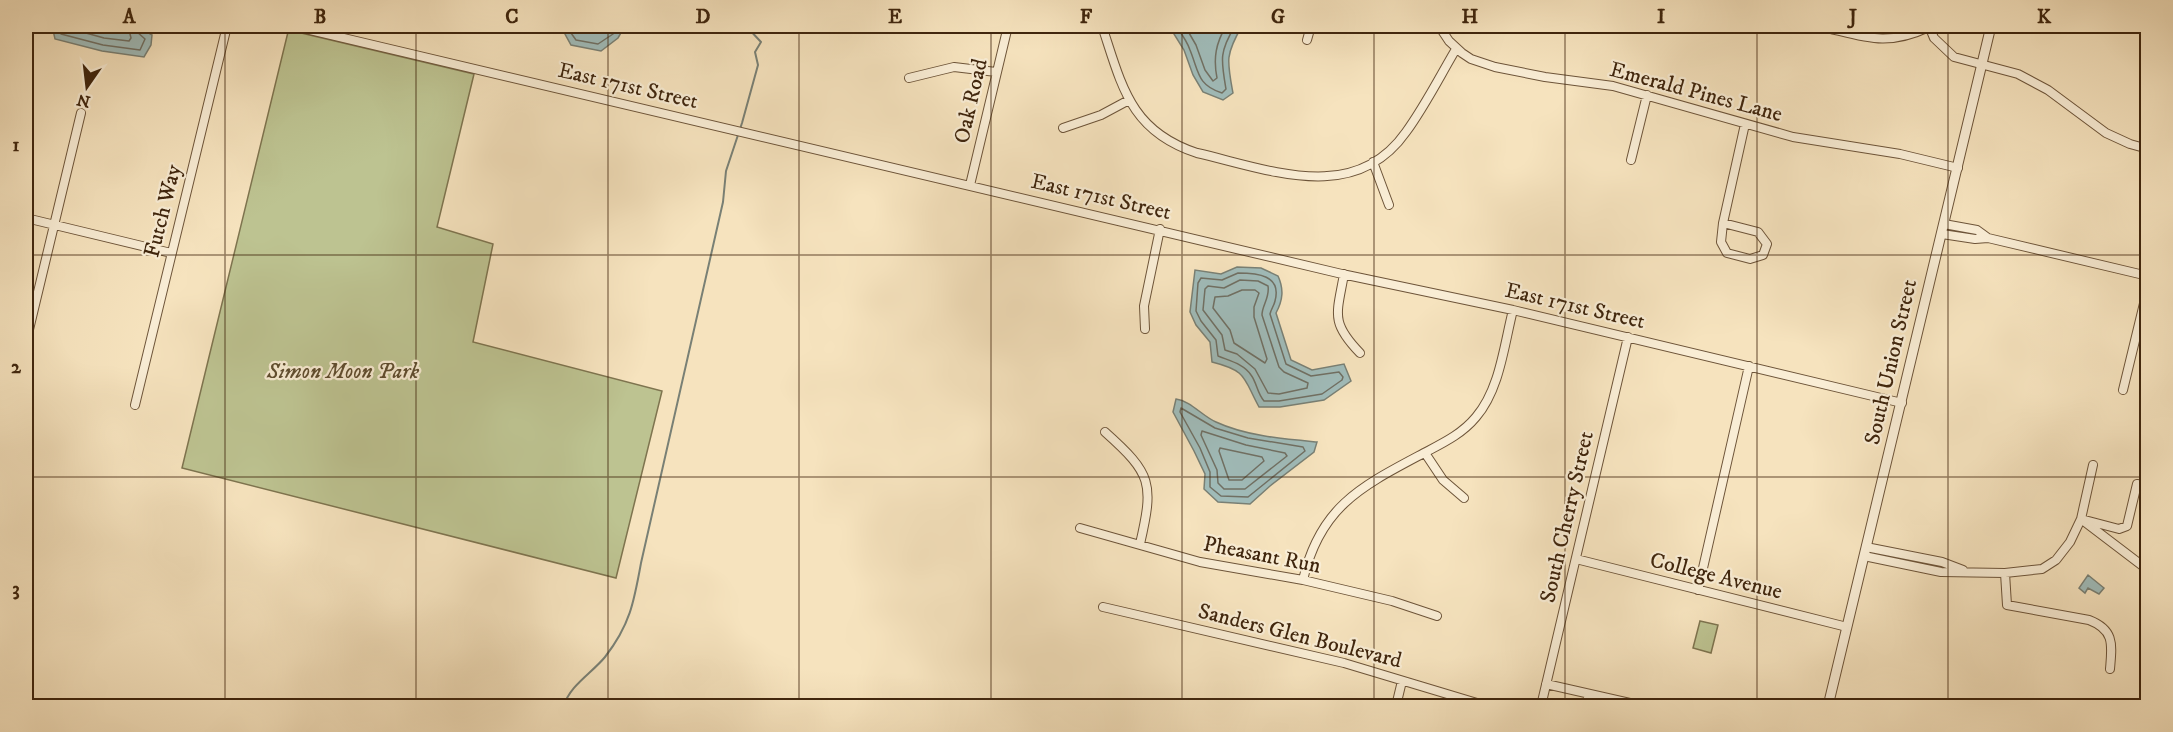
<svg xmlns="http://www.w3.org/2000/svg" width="2173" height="732" viewBox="0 0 2173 732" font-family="'IM FELL DW Pica',serif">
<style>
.green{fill:#bdc391;stroke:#7e744f;stroke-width:1.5}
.water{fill:#a0bcba;stroke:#798075;stroke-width:1.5}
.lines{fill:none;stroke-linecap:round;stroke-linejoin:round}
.shore{stroke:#707064;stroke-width:1.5}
.stream{stroke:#798075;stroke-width:2}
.minor-casing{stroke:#6d5439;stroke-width:10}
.tertiary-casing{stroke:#6d5439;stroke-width:11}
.minor{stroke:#f9edd5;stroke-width:8}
.tertiary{stroke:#f9edd5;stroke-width:9}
.grid{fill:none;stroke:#3f250d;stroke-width:1.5;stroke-opacity:0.55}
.labels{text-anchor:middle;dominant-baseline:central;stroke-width:4.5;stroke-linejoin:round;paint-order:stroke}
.street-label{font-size:22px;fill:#3f250d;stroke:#f9edd5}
.park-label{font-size:22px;font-style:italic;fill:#5e4c2e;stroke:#f9edd5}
.neatline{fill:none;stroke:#3f250d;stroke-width:2}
.grid-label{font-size:20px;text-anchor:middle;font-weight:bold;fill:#3f250d}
</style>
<rect width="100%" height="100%" fill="#f6e3be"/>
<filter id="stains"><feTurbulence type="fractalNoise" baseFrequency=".00333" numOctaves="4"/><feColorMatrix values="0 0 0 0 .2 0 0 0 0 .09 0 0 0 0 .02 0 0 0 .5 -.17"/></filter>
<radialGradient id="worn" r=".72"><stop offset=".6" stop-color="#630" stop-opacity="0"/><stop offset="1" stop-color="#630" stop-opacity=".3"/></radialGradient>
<path class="green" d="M288 32H297L474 74 437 227 493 244 473 342 662 391 616 578 182 468Z
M1700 621 1718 625 1711 653 1693 648Z"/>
<path class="water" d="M52 26H134L139 27 152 35 151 45 144 57 102 51 55 39Z
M566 26H625L618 38 601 51 571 45 565 34Z
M1169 26H1242C1225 55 1227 61 1233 93L1223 100 1203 92 1193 75 1184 50Z
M1237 267 1261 268 1278 276C1284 289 1283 300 1276 313L1291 360 1312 370 1344 364 1351 381 1324 400 1280 407H1259C1243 378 1248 371 1212 362L1210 342 1196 325 1190 312 1195 270 1221 274Z
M1176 399C1191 401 1202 416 1216 422 1246 436 1284 439 1317 442L1314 452 1270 486 1250 504 1218 502 1204 489 1205 474 1194 451 1173 412Z
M2088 575 2104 588 2099 594 2088 588 2085 593 2079 588Z"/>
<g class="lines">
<path class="shore" d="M58 26 61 34 103 45 140 50 145 39 136 31 135 26
M66 26 68 28 104 38 129 41 131 38 128 26
M571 26V33L576 40 598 44 613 34 618 26
M1176 26C1181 33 1187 41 1190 50 1199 72 1197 85 1222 93L1226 89C1221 60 1219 52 1235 26
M1185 26 1196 45 1205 70 1213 81 1217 78C1213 58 1216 43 1226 26
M1238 273C1257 273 1282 275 1275 301 1274 306 1271 309 1270 314L1286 364 1311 376 1339 372 1343 377 1342 380 1322 394 1279 401H1264C1257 393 1257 383 1251 375 1244 364 1230 361 1218 356L1216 340 1201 321 1196 311 1198 283 1201 278 1222 280Z
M1240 280 1258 281 1268 286C1270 298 1262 305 1262 315L1279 367 1284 372 1308 383 1307 388 1279 394 1268 393 1255 369 1237 354 1225 350 1222 335 1203 310 1205 289 1208 286 1224 288Z
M1242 290H1255L1259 293 1254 307V317L1267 359 1265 363 1234 343 1230 330 1213 308 1215 297 1228 296Z
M1181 408 1215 428 1248 438 1303 447 1305 451 1248 497 1221 496 1210 487V472L1200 448 1180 412Z
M1202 431 1246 445 1285 453 1287 456 1245 489H1224L1218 483 1217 470 1201 435Z
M1220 448 1262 457 1264 461 1242 480H1229L1219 451Z"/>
<path class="stream" d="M564 706C569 686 592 673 605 657 630 625 634 602 641 563L723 202 726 171 742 123 758 65 755 52 761 42 746 26"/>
<defs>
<path id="minor" d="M293 26 1342 274 1513 310 1902 403
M1102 26C1122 86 1130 131 1197 153 1268 169 1354 206 1406 132 1425 106 1440 76 1456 49
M1439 26 1449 41 1462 53 1471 59 1495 67 1545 77 1613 86 1793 137 1900 154 1958 168
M1819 26C1863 36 1885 48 1929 27
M1929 26 1934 38 1954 57 2018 74 2048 90 2106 133 2130 144 2148 149
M1307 40 1311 26
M909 78 954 67 996 72
M1063 128 1101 115 1129 100
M1631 160 1647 95
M1373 162 1389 205
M970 185 1008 26
M26 218 171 253
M1723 223 1758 232 1767 244 1763 255 1750 259 1727 253 1721 242Z
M1723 223 1745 124
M1944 224 1977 230 1988 238
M1942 234 1975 239 1988 238 2148 276
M1344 274C1337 314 1330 322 1360 353
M1145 329 1144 306 1160 229
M26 342 81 113
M2123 390 2148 287
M135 405 227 26
M1105 432C1152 474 1154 483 1140 544
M1425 453 1443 480 1464 498
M2148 486 2137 484 2127 526 2119 529 2081 519 2148 570
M1080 528 1200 562 1303 580 1392 601 1437 616
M1866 547 1942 562 1963 570
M1864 556 1941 572 2005 573 2042 569 2056 560 2070 542 2081 519 2093 465
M1576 559 1847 627
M2005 573 2007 605 2089 620C2115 630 2112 645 2110 669
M1303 580C1320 506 1362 486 1424 453 1443 443 1462 434 1476 417 1500 389 1504 345 1513 310
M1698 590 1749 366
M1103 607 1344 663 1487 706
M1546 684 1643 706
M1396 706 1402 681
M1541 706 1628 337
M1586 706 1589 694"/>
<path id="tertiary" d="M1828 706 1991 26"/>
</defs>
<use href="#minor" class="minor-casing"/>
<use href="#tertiary" class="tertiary-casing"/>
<use href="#minor" class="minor"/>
<use href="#tertiary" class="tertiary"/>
</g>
<path class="grid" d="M225 26V706M416 26V706M608 26V706M799 26V706M991 26V706M1182 26V706M1374 26V706M1565 26V706M1757 26V706M1948 26V706M26 255H2148M26 477H2148"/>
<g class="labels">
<g class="street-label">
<text transform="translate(628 86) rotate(13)">East 171st Street</text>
<text transform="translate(1696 92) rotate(15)">Emerald Pines Lane</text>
<text transform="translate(971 101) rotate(-77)">Oak Road</text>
<text transform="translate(1101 197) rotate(13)">East 171st Street</text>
<text transform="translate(163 211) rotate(-76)">Futch Way</text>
<text transform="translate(1575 306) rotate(13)">East 171st Street</text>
<text transform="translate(1891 362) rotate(-77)">South Union Street</text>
<text transform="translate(1567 517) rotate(-77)">South Cherry Street</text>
<text transform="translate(1262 555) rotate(11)">Pheasant Run</text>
<text transform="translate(1716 576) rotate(14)">College Avenue</text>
<text transform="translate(1300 636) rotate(14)">Sanders Glen Boulevard</text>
</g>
<g class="park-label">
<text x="343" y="371">Simon Moon Park</text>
</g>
</g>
<rect width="2173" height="732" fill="none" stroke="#f6e3be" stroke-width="66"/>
<g transform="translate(87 87) rotate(194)" stroke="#f9edd5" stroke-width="4.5" paint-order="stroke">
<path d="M0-4.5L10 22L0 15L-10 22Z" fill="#3f250d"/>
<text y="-9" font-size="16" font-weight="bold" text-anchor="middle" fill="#3f250d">N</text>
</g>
<rect x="33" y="33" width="2107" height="666" class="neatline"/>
<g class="grid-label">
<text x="129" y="23">A</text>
<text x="320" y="23">B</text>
<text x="512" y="23">C</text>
<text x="703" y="23">D</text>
<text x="895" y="23">E</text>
<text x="1086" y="23">F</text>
<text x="1278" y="23">G</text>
<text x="1470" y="23">H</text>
<text x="1661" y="23">I</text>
<text x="1853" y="23">J</text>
<text x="2044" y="23">K</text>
<text x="16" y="151">1</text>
<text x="16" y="373">2</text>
<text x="16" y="595">3</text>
</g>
<rect width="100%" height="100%" filter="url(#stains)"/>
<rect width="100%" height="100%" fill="url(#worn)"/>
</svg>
